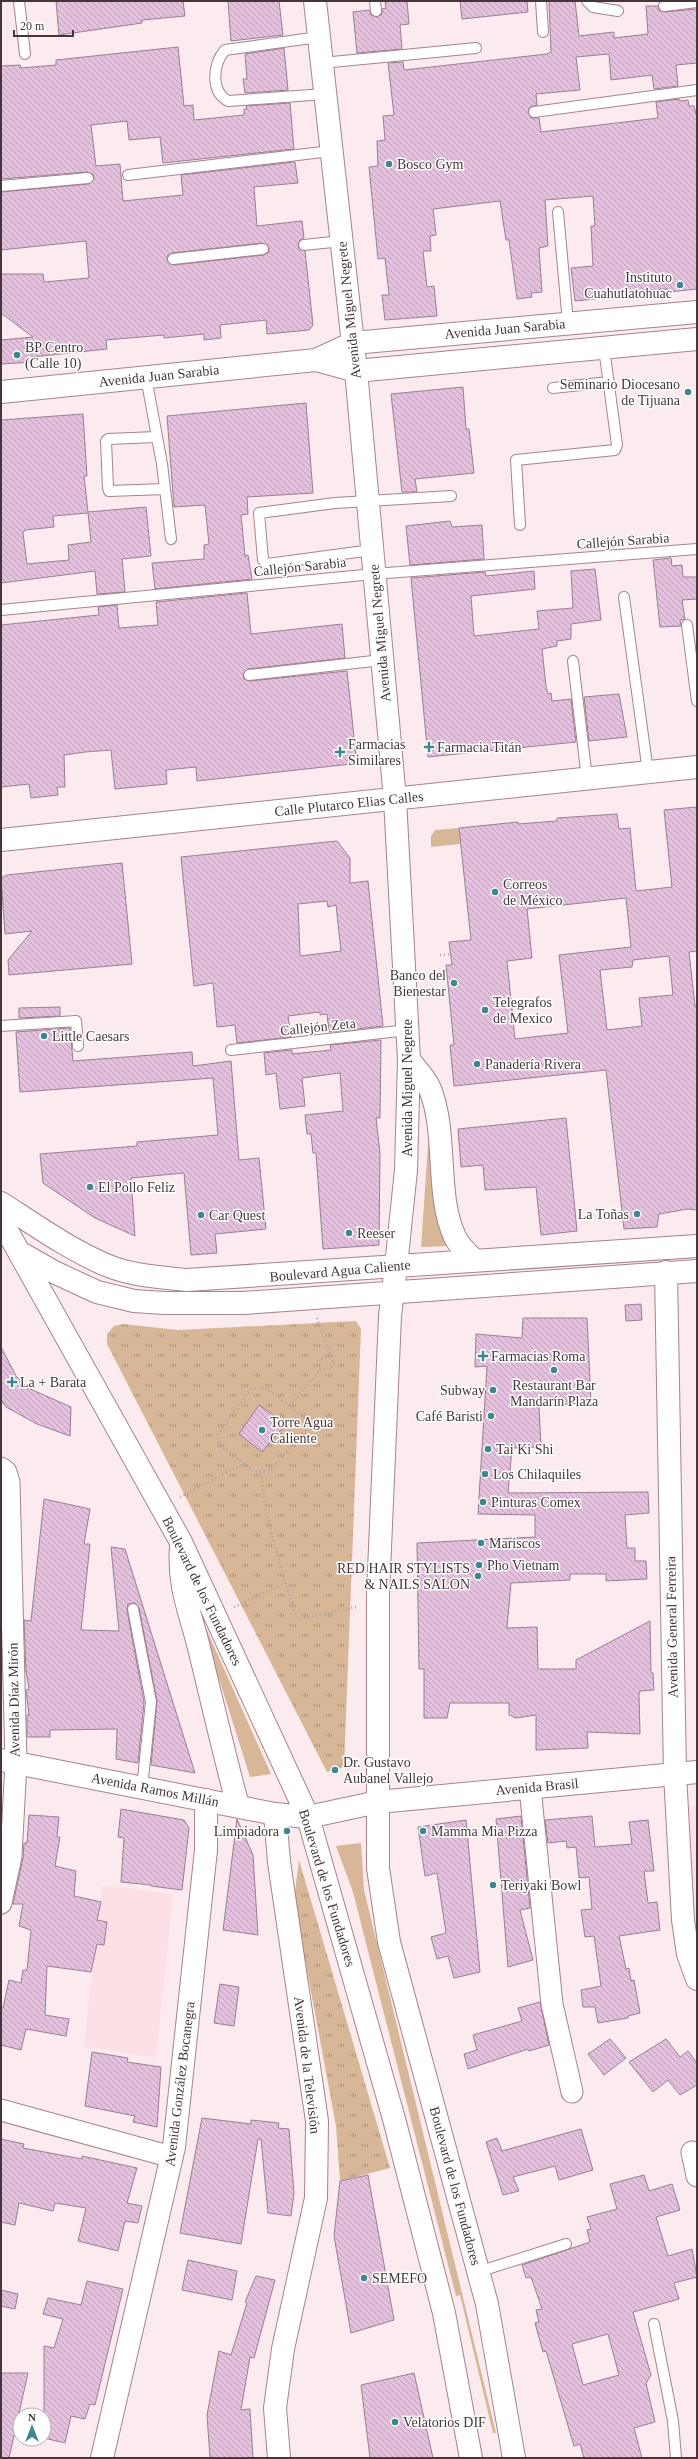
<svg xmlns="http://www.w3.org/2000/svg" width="698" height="2459" viewBox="0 0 698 2459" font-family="'Times New Roman',serif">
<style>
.built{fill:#fde0e6}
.green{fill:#d7b797}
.park{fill:url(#park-tufts)}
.building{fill:url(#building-back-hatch);stroke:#997e94;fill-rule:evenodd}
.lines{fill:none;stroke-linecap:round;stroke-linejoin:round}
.service-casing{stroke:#a7838b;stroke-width:12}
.minor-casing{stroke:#a7838b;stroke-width:23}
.tertiary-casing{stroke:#a7838b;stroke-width:24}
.secondary-casing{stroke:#a7838b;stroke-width:24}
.primary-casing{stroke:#a7838b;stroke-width:24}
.path{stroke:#afa0a3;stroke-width:2.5;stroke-dasharray:1 3;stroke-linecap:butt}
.service{stroke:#fff;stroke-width:10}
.minor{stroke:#fff;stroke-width:21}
.tertiary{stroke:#fff;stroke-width:22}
.secondary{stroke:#fff;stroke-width:22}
.primary{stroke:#fff;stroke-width:22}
.poi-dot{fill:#3f868f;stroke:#fff;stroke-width:1.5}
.labels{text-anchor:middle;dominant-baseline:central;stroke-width:3;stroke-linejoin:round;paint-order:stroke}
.poi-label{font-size:14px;fill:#453639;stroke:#fff;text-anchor:start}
.street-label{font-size:14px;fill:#453639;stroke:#fff}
</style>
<defs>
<pattern id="park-tufts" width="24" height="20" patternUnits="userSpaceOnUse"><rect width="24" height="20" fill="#d7b797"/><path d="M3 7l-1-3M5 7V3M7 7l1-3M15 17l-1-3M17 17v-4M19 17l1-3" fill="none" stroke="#b0967c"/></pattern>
<pattern id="building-back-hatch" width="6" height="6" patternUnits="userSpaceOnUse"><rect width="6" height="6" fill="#e6c0df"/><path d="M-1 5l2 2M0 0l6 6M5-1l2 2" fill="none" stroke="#bc9db6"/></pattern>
</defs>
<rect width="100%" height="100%" fill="#fbebee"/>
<path class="built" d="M697 1805V1945L693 1938 684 1807Z
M102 1885 173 1894 156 2058 84 2046Z"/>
<path class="green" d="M459 828 460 844 431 847V836L435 830Z
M430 1115 450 1246 421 1247Z
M196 1606 271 1774 250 1777Z
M361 1843 364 1890 496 2433H493L460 2295 456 2296 353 1892 336 1846Z"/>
<path class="park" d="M356 1321 361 1329 344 1767 327 1772 107 1344V1334L114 1326 123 1324 178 1330Z
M299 1860 390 2168 340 2181 336 2126 294 1900Z"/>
<path class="building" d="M56 1H183L185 16 142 20V23L59 35Z
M228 1H279L283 35 231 41Z
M385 1H407L409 24 400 25 402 49 357 53 353 12 369 10 371 15 377 17 382 14V9L386 8Z
M460 1H527L528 12 462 19Z
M549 1H575L579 36 614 32V38L648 34 646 6H658L659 10 664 12 697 9V63L676 65 678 86 654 89 652 75 611 80 609 54 576 57 580 90 536 94 537 105 530 107 528 112 531 118H539L541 132 658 118 656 102 679 99 680 101 688 100 689 106H694L697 118V289L668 292V289L623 291 624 296 575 301 571 268 593 266 591 226H595L593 196 545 200 548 246 539 248 542 292 531 293 532 297 517 299 509 240H506L500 201 433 209 436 235 430 236 431 251H423L427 287 434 286 437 316 385 320 382 295H389L385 258 378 259 369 167 378 166 377 141 385 140 383 116 394 115 388 63 403 62 404 70 547 54 551 52Z
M178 47 184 106 193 105 194 120 244 115V109H247L246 106 290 103 294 149 163 163 160 137 129 140 127 121 91 125 96 166 120 164 123 201 183 195 181 175 295 162 298 183 254 187 257 226 302 221 304 238 300 240 298 245 299 249 305 251 313 325 309 330 267 334 266 320 220 325 221 338 204 340V334L164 338V335L106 340 107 349 32 357 33 362 1 364V340L33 337 1 313V274H43L44 282 89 278 86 241 1 250V192L89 184 94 178 93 174 87 172 1 179V66L20 65 21 68 56 65V60ZM262 243 269 248V252L264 255 174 265 167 260V256L172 253Z
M284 48 288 90 245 93 243 79H247L245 54Z
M463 387 466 429H469L474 473 415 479 417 492H402L391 394Z
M306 403 313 493 247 497 248 514 241 515 245 556 248 555 252 579 155 589 152 563 204 559V545L209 544 205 505 174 507 167 416Z
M83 414 87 476H84L88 512 146 507 151 556 122 559 125 592 97 594 95 571 1 583V420ZM88 513 91 542 68 545 69 560 27 564 23 533 25 530 54 527 53 516Z
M450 521 452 527 482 525 484 559 410 565 406 526Z
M671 558 672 566 682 565 683 577H697V599L682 600 685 619 680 620 681 626 660 627 653 560Z
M595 569 601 620 571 624V639L557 641V646L542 649 546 686 548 694 551 693 552 701 571 699 576 742 428 757 411 578 485 572 486 576 534 571 535 589 471 596 474 636 539 629 537 611 573 608 571 571Z
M247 593 251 634 342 624 345 658 248 669 243 675 244 679 250 681 347 671 356 756 351 764 197 781 196 767 166 770 167 784 115 789 111 750 85 752 64 755 65 787H57L58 795 31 798 29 784 1 787V625L99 615 98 607 117 605 119 628 158 625 156 602Z
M619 694 627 737 589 741 584 697Z
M697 807V951L689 952 695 1006H697V1210L688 1209 659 1214 657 1227 624 1229 606 1070 454 1086 450 1045H454L446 965H452L449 942 471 940 459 828 518 822V824L557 821V818L617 814 619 829 630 828 636 891 672 887 664 810ZM626 898 631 947 559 955 568 1033 515 1039 507 961 532 958 527 909ZM669 956 673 995 639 998 642 1026 607 1030 600 970 632 967 633 960Z
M337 841 350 858V883L368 881 383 1026 329 1032 327 1014 320 1015V1012L288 1016 291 1037 237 1043 235 1025 217 1027 213 983 194 986 181 857ZM327 901 328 907 336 905 341 951 300 956 298 904Z
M122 863 132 964 9 975 8 960 32 931 5 934 1 878 7 875Z
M60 1007V1016L19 1018V1008Z
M70 1028 73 1061 192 1052 193 1066 231 1061 239 1160 259 1158 266 1229 215 1234 217 1253 191 1255 184 1173 131 1178 135 1236 95 1218 43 1183 40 1154 137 1146V1142L218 1135 213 1078 20 1092 16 1032Z
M381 1040 380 1118H376L380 1153 379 1245 323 1249 316 1153H313L311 1134H307L305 1115 343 1111 340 1073 302 1078 305 1106 280 1109 276 1073 266 1075 264 1053 292 1050V1054L331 1050 330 1045Z
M566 1118 577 1231 541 1235 536 1187 485 1190 483 1165 461 1167 458 1129Z
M641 1304 642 1320 626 1321 625 1305Z
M523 1318H587L591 1402 539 1407 541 1447 512 1448 508 1493 648 1492 649 1513 625 1515 627 1548H635V1561H646L647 1579 606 1581V1574H570V1580L511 1583 507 1628 537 1627 538 1669H576V1660L650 1621 651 1673H653L654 1690 640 1691 639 1694 640 1734 587 1732 588 1748 536 1750V1715L516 1718 509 1715V1703H450L447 1718H424V1669H419L417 1543 535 1537V1515L478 1514 487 1366 475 1367 476 1334 522 1338Z
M1 1347 16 1376 28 1388 71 1407 70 1436 37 1424 6 1407 1 1400Z
M259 1405 286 1424 262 1452 239 1434Z
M44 1499 90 1509 84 1544H90L81 1630 119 1631 111 1547 125 1549 195 1773 151 1765 157 1701 139 1608 135 1603 128 1604 127 1610 144 1702 138 1763 116 1759 117 1729 50 1730V1737H27V1715H29L26 1690 29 1689 26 1671 24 1620 31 1621Z
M121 1809 184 1820 189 1828 182 1890 151 1886V1885L121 1882 124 1838 118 1837Z
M29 1815 59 1817 57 1837H60L55 1866 76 1871 74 1896 101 1902 97 1920 107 1922 104 1945 97 1944 91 1972 47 1966 45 2015 69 2019 66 2036 26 2029 21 2050 1 2045V2008H3L9 1980 21 1983 23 1970H27L31 1930 19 1926 23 1904H13L23 1858 24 1843H27Z
M521 1816 530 1908 520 1910 533 1960 508 1967 496 1819Z
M592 1816 595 1847 632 1844 629 1822 648 1820 654 1871H644L648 1903 657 1902 660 1930 619 1936 626 1969 629 1968 631 1981 634 1980 640 2013 628 2016V2018L598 2023 595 2007H583L581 1990 601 1986 594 1936 585 1937 581 1910 592 1909 589 1877 579 1878 576 1847 567 1848 566 1841 548 1843 545 1820Z
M237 1819 253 1855 258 1935 223 1930Z
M466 1820 480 1972 454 1978 448 1956 437 1959 431 1937 446 1933 437 1873 425 1876 418 1827Z
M220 1984 239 1987 234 2026 214 2023Z
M540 2002 549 2045 529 2051 528 2049 468 2069 464 2054 477 2050 473 2035 522 2021 518 2008Z
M610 2039 626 2058 604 2075 588 2054Z
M666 2039 680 2057 688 2051 697 2063V2085L680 2095 668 2080 653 2092 629 2062Z
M92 2052 128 2058 127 2062 161 2067 157 2127 133 2122 135 2116 85 2106Z
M202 2118 251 2124V2120L279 2123 278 2128 289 2129 294 2193 291 2216 268 2213 261 2139H258L241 2244 180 2233Z
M581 2129 593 2170 559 2180 555 2166 513 2177 519 2191 503 2195 486 2142 497 2138 502 2151Z
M1 2139 24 2144 23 2148 82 2159V2156L137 2168 127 2203 142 2206 138 2223 125 2221 118 2251 78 2241 86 2208 55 2203 53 2211 19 2203 15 2225 1 2222Z
M368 2175 394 2320 351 2333 334 2236 340 2181Z
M644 2175 649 2191 672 2184 680 2210 656 2217 668 2256 692 2249 697 2277 674 2283 679 2299 633 2312 651 2375 646 2383 655 2422 634 2428 642 2458H584L580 2444 574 2446 546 2351 543 2352 535 2323 539 2322 536 2310 542 2309 531 2277 526 2278 522 2265 590 2242 587 2230 591 2229 587 2217 617 2209 610 2184ZM608 2334 619 2375 583 2385 572 2344Z
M188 2260 237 2271 232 2300 182 2290Z
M256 2276 275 2280 254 2358 250 2357 241 2410 250 2409 253 2458H210L207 2415 219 2351 231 2355 247 2303 245 2302Z
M87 2281 123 2289 95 2405 90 2404 85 2419 71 2416 65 2443 44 2438V2346L54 2348 63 2319 43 2314 48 2298 81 2305Z
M1 2290 18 2294 15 2309 1 2306Z
M1 2373H28L9 2458H1Z
M414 2373 433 2458H370L361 2385Z"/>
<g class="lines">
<defs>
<path id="service" d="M19 1 25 54
M375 1 376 11
M541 1 543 32
M587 1 593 7 618 11
M664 6 697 2
M319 37 225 50C213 64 210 91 228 101L325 94
M322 63 476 48
M534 112 697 90
M128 175 331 151
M1 186 88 178
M558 212 568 323
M304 245 342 241
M173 259 263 249
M146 377 162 464 171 539
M553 388 609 382
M156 437 108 439 106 441 108 488 109 491 165 489
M520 525 516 460 615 450 617 445 604 348
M372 550 267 564 263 560 259 513 335 503 451 496
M624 597 648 772
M1 610 374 574 697 549
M687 625 697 701
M573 661 587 779
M249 675 382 660
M1 1026 76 1021 78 1046
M231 1050 408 1030
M133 1609 151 1702 142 1788
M478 2272 566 2244
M654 2324 673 2421 676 2458"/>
<path id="minor" d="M1 1468 6 1472 9 1482 16 1763 11 1856 1 1903
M530 1788 552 2004 572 2092
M1 2110 172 2157
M692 2152 697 2176"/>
<path id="tertiary" d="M1 840 697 767
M666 1272 675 1774 683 1920 688 1954 697 1979
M102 2458 174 2147 206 1850V1800"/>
<path id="secondary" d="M315 1 356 371 395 799 409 1060 406 1170 396 1266
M316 360 356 371 697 339
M1 392 316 360 353 343 697 312
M1 1760 275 1814 308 1817 378 1802 697 1772
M275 1814 279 1862 317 2121 316 2198 283 2349 275 2408 279 2458"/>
<path id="primary" d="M409 1060C416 1069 426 1079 430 1089 448 1134 435 1195 455 1237 459 1246 467 1253 474 1260
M1 1203C35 1225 69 1249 106 1265 132 1276 160 1277 187 1280L697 1246
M1 1220 181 1542 308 1817 394 2119 444 2313 471 2458
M19 1252 54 1272 97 1292 134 1301 164 1303H244L697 1271
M396 1266 390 1316 378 1594V1868L389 1942 487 2304 514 2458
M181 1547C178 1587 190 1611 199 1648 212 1701 224 1754 238 1806"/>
</defs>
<use href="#service" class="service-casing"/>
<use href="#minor" class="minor-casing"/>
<use href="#tertiary" class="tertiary-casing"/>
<use href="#secondary" class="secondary-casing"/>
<use href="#primary" class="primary-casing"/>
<path class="path" d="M440 955 451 954
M317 1318 331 1355
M266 1388 304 1418 305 1430 269 1472 253 1471 221 1446 218 1434 251 1389Z
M289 1406 320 1371V1359L331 1355 334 1366 320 1371
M180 1497 242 1464
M285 1583 296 1616 301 1619 356 1607
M234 1607 285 1583 265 1508 261 1472"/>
<use href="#service" class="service"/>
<use href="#minor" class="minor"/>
<use href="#tertiary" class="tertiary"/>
<use href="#secondary" class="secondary"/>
<use href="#primary" class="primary"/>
</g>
<g class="poi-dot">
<circle cx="389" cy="164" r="4"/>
<circle cx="680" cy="285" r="4"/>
<circle cx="17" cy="355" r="4"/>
<circle cx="688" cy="392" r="4"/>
<path d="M427 741h4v4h4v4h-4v4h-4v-4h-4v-4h4z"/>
<path d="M338 746h4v4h4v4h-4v4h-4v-4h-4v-4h4z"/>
<circle cx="495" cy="892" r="4"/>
<circle cx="454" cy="983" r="4"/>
<circle cx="485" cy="1010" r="4"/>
<circle cx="44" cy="1036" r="4"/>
<circle cx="477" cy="1064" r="4"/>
<circle cx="90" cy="1187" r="4"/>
<circle cx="637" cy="1214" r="4"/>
<circle cx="201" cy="1215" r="4"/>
<circle cx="349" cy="1233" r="4"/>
<path d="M481 1350h4v4h4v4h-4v4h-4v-4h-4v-4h4z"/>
<circle cx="554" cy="1370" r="4"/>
<path d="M10 1376h4v4h4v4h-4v4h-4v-4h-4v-4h4z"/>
<circle cx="493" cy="1390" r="4"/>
<circle cx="491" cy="1416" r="4"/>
<circle cx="262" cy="1430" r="4"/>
<circle cx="488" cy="1449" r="4"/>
<circle cx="485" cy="1474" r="4"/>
<circle cx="483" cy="1502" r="4"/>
<circle cx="481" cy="1543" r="4"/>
<circle cx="479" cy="1565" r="4"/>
<circle cx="478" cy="1576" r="4"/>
<circle cx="335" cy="1770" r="4"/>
<circle cx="287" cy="1831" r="4"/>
<circle cx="423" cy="1831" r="4"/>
<circle cx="493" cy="1885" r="4"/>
<circle cx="364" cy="2278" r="4"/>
<circle cx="395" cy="2422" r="4"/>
</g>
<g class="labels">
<g class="poi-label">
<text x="397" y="164">Bosco Gym</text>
<text x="672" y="277" text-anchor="end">Instituto<tspan x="672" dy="16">Cuahutlatohuac</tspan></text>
<text x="25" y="347">BP Centro<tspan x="25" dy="16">(Calle 10)</tspan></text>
<text x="680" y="384" text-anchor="end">Seminario Diocesano<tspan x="680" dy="16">de Tijuana</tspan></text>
<text x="348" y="744">Farmacias<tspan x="348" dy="16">Similares</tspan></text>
<text x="437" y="747">Farmacia Titán</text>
<text x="503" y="884">Correos<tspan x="503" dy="16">de México</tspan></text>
<text x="446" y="975" text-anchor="end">Banco del<tspan x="446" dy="16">Bienestar</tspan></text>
<text x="493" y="1002">Telegrafos<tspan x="493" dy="16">de Mexico</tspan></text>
<text x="52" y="1036">Little Caesars</text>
<text x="485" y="1064">Panadería Rivera</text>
<text x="98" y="1187">El Pollo Felíz</text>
<text x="629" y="1214" text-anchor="end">La Toñas</text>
<text x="209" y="1215">Car Quest</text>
<text x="357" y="1233">Reeser</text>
<text x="491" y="1356">Farmacias Roma</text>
<text x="20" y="1382">La + Barata</text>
<text x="554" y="1385" text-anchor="middle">Restaurant Bar<tspan x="554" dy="16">Mandarín Plaza</tspan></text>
<text x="485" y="1390" text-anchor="end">Subway</text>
<text x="483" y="1416" text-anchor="end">Café Baristi</text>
<text x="270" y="1422">Torre Agua<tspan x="270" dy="16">Caliente</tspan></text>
<text x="496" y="1449">Tai Ki Shi</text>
<text x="493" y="1474">Los Chilaquiles</text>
<text x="491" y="1502">Pinturas Comex</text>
<text x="489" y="1543">Mariscos</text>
<text x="487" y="1565">Pho Vietnam</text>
<text x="470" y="1568" text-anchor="end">RED HAIR STYLISTS<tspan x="470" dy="16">&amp; NAILS SALON</tspan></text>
<text x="343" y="1762">Dr. Gustavo<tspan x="343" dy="16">Aubanel Vallejo</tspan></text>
<text x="279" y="1831" text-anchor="end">Limpiadora</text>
<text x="431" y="1831">Mamma Mia Pizza</text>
<text x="501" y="1885">Teriyaki Bowl</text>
<text x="372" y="2278">SEMEFO</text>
<text x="403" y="2422">Velatorios DIF</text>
</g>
<g class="street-label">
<text transform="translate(349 310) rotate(-96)">Avenida Miguel Negrete</text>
<text transform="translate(505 329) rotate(-5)">Avenida Juan Sarabia</text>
<text transform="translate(159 376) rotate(-6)">Avenida Juan Sarabia</text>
<text transform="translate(623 541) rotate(-4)">Callejón Sarabia</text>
<text transform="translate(300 567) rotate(-6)">Callejón Sarabia</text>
<text transform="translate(380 633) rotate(-95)">Avenida Miguel Negrete</text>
<text transform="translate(349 804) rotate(-6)">Calle Plutarco Elias Calles</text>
<text transform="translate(318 1027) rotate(-6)">Callejón Zeta</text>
<text transform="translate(407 1088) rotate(-90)">Avenida Miguel Negrete</text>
<text transform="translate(340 1271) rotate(-5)">Boulevard Agua Caliente</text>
<text transform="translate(202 1591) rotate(64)">Boulevard de los Fundadores</text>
<text transform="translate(672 1627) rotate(-91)">Avenida General Ferreira</text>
<text transform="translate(14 1700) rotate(-91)">Avenida Díaz Mirón</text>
<text transform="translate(537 1787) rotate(-5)">Avenida Brasil</text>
<text transform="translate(155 1790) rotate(11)">Avenida Ramos Millán</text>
<text transform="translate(327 1888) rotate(73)">Boulevard de los Fundadores</text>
<text transform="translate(307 2065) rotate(83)">Avenida de la Televisión</text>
<text transform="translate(180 2084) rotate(-83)">Avenida González Bocanegra</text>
<text transform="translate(455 2186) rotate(75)">Boulevard de los Fundadores</text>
</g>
</g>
<rect width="698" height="2459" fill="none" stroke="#453639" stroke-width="4"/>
<g transform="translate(32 2427)"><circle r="19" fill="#ffffff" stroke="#b5afb0"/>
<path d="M0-3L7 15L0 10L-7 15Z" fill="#3f868f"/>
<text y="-6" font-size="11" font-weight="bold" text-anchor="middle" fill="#453639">N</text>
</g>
<path d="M14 30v6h59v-6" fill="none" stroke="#453639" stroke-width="2"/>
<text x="20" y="30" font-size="12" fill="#453639" stroke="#ffffff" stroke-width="3" paint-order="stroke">20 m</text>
</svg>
